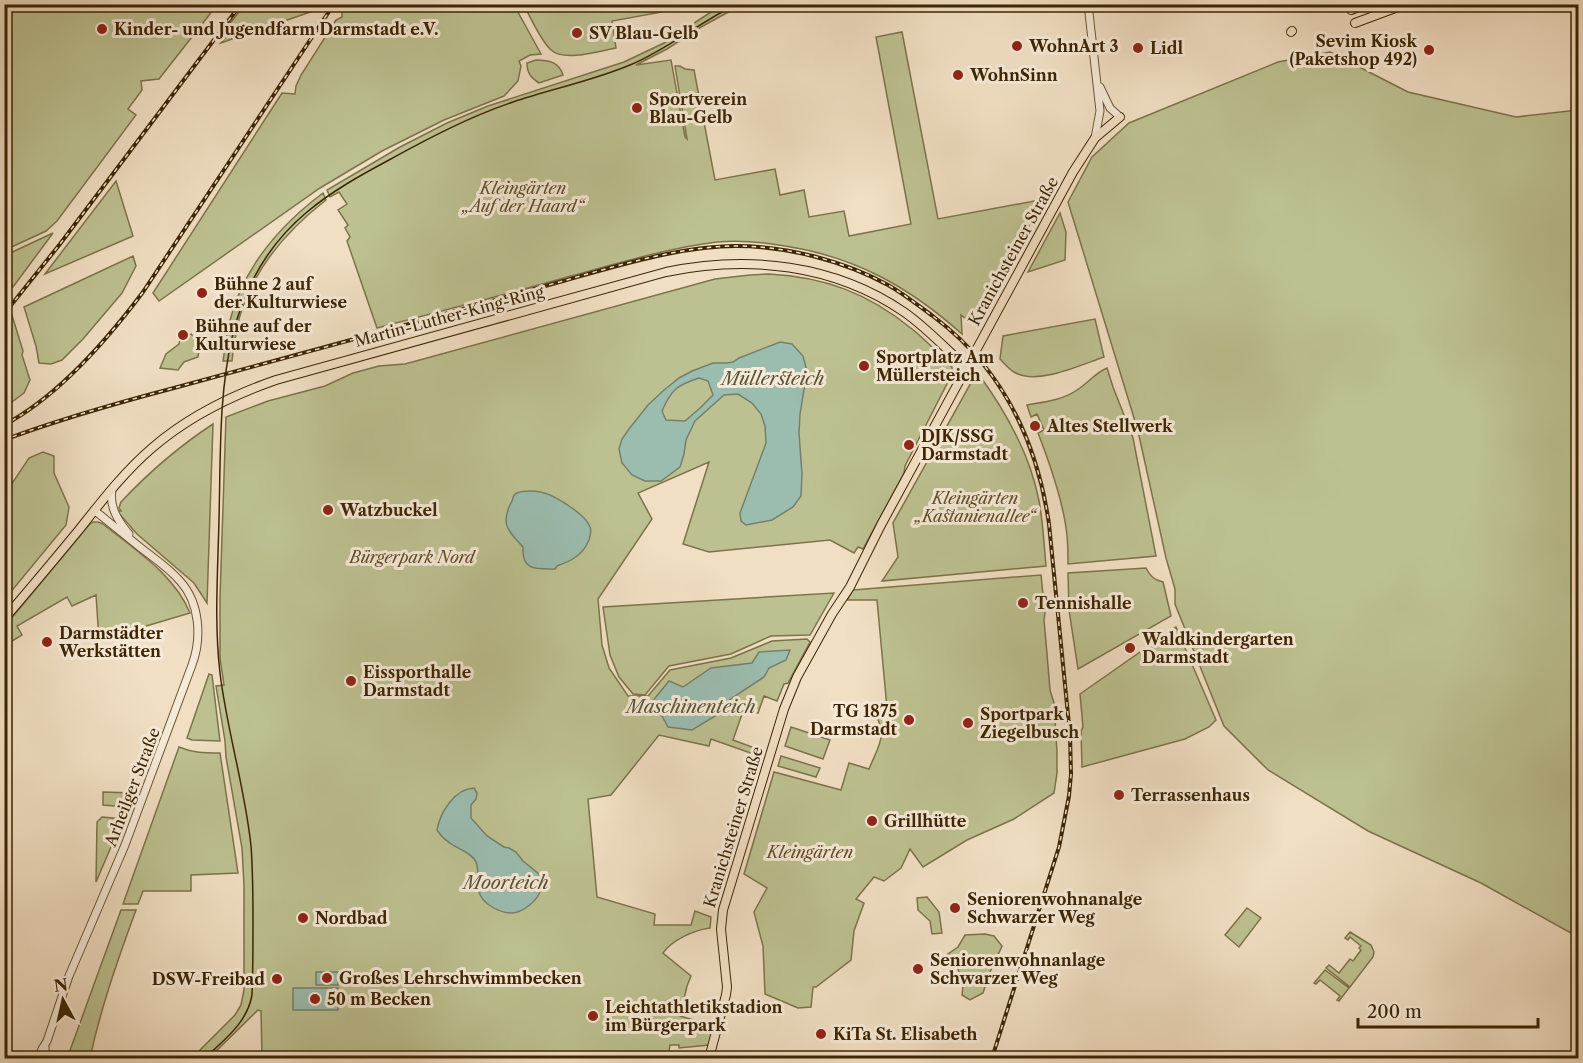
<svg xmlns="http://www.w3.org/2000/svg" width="1583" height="1063" viewBox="0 0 1583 1063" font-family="'Libre Caslon Text',serif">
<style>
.green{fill:#bdc191;stroke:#7d734a;stroke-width:1.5}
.water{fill:#9bbdb0;stroke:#75806b;stroke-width:1.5;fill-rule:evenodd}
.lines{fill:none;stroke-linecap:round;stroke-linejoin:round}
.minor-casing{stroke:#6a5433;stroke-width:9}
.major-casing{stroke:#3d2503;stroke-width:10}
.minor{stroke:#f6ead8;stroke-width:7}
.major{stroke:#f1dfc3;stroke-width:8}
.tram{stroke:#3d2503;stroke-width:1.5}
.rail-casing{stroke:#3d2503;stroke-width:4}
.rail{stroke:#f6ead8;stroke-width:1.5;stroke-dasharray:4.5;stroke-linecap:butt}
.poi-dot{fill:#8f2418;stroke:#f6ead8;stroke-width:2}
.labels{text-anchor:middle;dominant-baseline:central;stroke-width:6;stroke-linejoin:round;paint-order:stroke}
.poi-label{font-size:16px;font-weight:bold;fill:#3d2503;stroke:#f6ead8;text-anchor:start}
.park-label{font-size:16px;font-style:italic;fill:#5d4c26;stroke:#f6ead8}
.street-label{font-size:16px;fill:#3d2503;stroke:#f6ead8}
.water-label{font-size:18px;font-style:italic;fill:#595337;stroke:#f6ead8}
</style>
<rect width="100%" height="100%" fill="#f1dfc3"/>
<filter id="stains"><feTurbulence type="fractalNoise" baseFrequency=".00333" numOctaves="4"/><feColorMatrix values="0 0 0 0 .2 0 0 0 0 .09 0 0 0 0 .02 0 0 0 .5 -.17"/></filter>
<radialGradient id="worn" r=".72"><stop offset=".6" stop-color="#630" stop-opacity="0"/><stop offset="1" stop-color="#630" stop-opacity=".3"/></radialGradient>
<path class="green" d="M245 4H317V5L313 11 221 43 226 37 224 31Z
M347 4 514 5 541 54 530 55 519 61 521 66 518 81 504 96 444 120 382 151 320 188 159 301 153 293 282 93 295 94 296 86 301 75 336 20 342 17V12Z
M743 4 701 27 667 49 636 65 671 60 685 137 687 139 675 66H680L685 69 694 70 715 180 775 169 780 195 804 190 809 217 844 211 849 236 911 224 876 37 902 32 938 219 1045 199 1007 263 969 321 961 315 962 334C909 287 856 257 785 246 763 242 740 240 717 242 668 248 619 263 571 276 507 294 442 311 377 328L347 241 350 237 345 228 348 225 338 210 347 204 339 192 330 197 327 190 400 147 447 123 488 106 624 62 664 43 711 12 726 5Z
M4 5H217L159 79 141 81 142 90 128 109 136 115 57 221 46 231 5 250Z
M524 5H661L662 12 612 21 616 48C600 51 564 62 551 50 541 41 530 17 524 5Z
M1330 52 1408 92 1516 117 1578 110V937L1481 883 1368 831 1268 770 1224 726 1175 604V589L1166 558 1138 431 1068 202 1092 157 1129 123 1278 62Z
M536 60C549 60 559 62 563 75L539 83C531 78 527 73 527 63Z
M116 181 133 236 45 274Z
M323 193 326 200C290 228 259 262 243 306 237 323 234 342 232 361H223C225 349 226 336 229 324 242 269 279 226 323 193Z
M1060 213 1066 232 1065 260 1028 272Z
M53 233 13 287H12L6 255Z
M133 256 136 266 122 293 83 339 62 360 51 364 39 363 36 346 24 307Z
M769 274C825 277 868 293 912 329 926 340 939 354 952 367V374L905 466 904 473 863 549 858 547 854 553 830 540 709 552 683 544 709 462 638 493 652 519 598 599 602 645 609 668 628 696H648L670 670 731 658 772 641 807 639 810 642 788 683 784 684 777 701 764 696 758 713 748 710 746 715 742 714 733 740 760 750 759 756 711 739 709 746 659 735 611 795 588 799 597 897 655 914 654 925H691L695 911 711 917 710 928C694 930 672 940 663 953L691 976 687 986 680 1016 714 1026 709 1045 679 1048V1045H670L668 1058H262L261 1011 258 1010 209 1058H192L235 1015 241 1005 244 990V885L242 848 226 757 225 741 216 686 224 685 220 658V598L226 417 268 401 325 386 353 373 379 366 405 364 715 279 750 275Z
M11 312 23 351 22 355 30 380 24 393 5 407V320Z
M1095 319 1104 357C1080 365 1037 386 1014 372 1009 369 1004 363 1000 359L1003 336Z
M191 334C199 341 200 347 198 357L184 362 178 370 160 368 166 354 179 344 180 339 188 336V335Z
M1107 368 1113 387 1133 438 1156 556 1068 564C1068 555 1068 545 1067 536 1064 503 1050 464 1038 433L1044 430 1037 414 1031 417 1027 405C1044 402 1063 400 1077 390 1088 383 1095 373 1107 368Z
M977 372C1005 410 1030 453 1039 501 1043 522 1044 544 1046 566L882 581 898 557 893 523Z
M213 424 207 603 194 583 137 534 117 511H121L119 508 121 502C150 471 178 447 213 424Z
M43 452 54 456V473L69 507 66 525 5 599V494L29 458Z
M93 522H98L103 524C135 550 174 574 190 613L99 640 96 595 72 606 67 597 17 626 22 635 12 641 5 649V626L89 525Z
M1146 568C1150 576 1154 580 1163 582L1171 616 1078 669 1069 610 1068 573Z
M1041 575 1045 613 1044 620 1047 654 1050 690 1054 703 1057 752V773L1054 793 1014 819 967 840 923 867 910 849 901 868 884 881 874 877 856 899 864 903 854 931 851 960 816 987H813L811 1007 798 1008 765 994 763 946 754 912 767 888 744 874 774 772 841 790 849 763 869 769C880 742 890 733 870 707L880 711 887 708 877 600H847L853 590Z
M834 593 810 635 771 636 731 654 669 666 645 695 633 694 619 677 610 655 603 607Z
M1176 627 1216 720 1209 727 1185 739 1082 767 1081 731 1083 727 1080 694Z
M209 674 212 675 220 741 192 740 187 738Z
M791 727 830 740 823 759 785 746Z
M179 747C193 753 205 753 220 753L238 873 191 875V891H143L138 904H123Z
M781 756 820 768 816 777 778 766Z
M103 792 133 793 127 807 103 805Z
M102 817 123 819 96 882 97 822Z
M927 897 939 912 942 933 932 934 930 921 918 910 917 898Z
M1247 908 1261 918 1239 947 1225 935Z
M121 910H136C118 959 101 1007 90 1058H78L68 1056Z
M1350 932 1371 945 1374 952 1373 957 1350 987 1326 968 1329 965 1339 973 1350 959 1353 961 1361 950 1359 948 1361 946 1350 937 1348 940 1345 938Z
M985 934 994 936 1002 946 990 972 983 993 970 1000 962 995 963 986 956 962 948 963 944 961 945 956 958 947 965 935Z
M1325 970 1349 988 1339 1001 1337 1000 1340 996 1320 980 1316 984 1314 983Z"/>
<path class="water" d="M780 342 792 344 803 356 807 371 800 414 799 433 802 474 801 496 793 507 772 520 746 525 741 521 740 513 766 443 765 426 761 414 752 403 738 394 724 395 695 421 686 440 684 454 680 467 661 481H645L632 475 622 463 619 449 622 439 629 429 648 405 663 391 679 378 692 371 713 363H727L733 362 739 358ZM699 378 708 381 713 395 700 408 685 421 666 420 662 411C671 390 677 385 699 378Z
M531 491C545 491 555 497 566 504 575 510 586 517 590 527 592 531 590 536 589 540 583 555 571 561 557 566L555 569C535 569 522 571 523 547 507 530 500 523 512 501 514 497 512 495 517 493 521 491 527 491 531 491Z
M790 650 786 660 769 668 764 677 735 696 716 710 717 715 692 730 668 727 662 716 651 703 669 681 683 687 711 668 752 663 759 652Z
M474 788 477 793 476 799 471 805V818L487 836 504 847 509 848 516 852 523 861 539 874C540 878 542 884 541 888 539 900 523 913 511 913 503 913 495 909 489 905 471 892 482 879 476 862 472 853 458 849 450 843 445 840 441 836 437 830 440 813 454 789 474 788Z
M316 972H338V985H316Z
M293 988H338V1010H293Z"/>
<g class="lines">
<defs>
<path id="minor" d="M1088 4 1100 111 1095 138
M1100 87 1110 108 1120 117
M112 490C109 507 118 521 129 534
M45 1046V1058
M39 1058 42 1049 47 1041 69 976 125 845 192 665C202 638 200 603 180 581 169 568 155 559 141 548 126 536 110 523 94 510"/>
<path id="major" d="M1351 10 1366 4
M1355 23 1406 4
M1291 32 1292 31
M4 619C29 590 54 560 78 531 101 502 124 472 152 448 188 417 230 396 276 380L666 272C748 255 834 264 904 312 927 328 946 349 966 367
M709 1058 726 995 727 987 721 929 723 910 784 709 797 677 832 614 850 587 881 525 1073 172 1095 138 1120 117"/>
</defs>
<use href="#minor" class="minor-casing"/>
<use href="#major" class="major-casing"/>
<use href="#minor" class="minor"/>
<use href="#major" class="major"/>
<path class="tram" d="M205 1058C225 1039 247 1023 252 995 253 971 253 947 253 924 253 898 253 872 251 846 245 788 227 731 220 673 214 622 218 569 219 518 222 408 213 290 307 212 332 191 361 175 389 160 429 138 469 117 513 102 551 89 592 81 630 65 668 49 700 22 737 4"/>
<defs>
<path id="rail" d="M4 314 60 244 241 4
M4 425C59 396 107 340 143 292L334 4
M4 440C60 419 117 403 174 388 243 369 312 351 380 332 441 315 502 298 563 281 616 266 681 246 736 246 787 246 844 261 888 285 904 294 919 306 934 317 1002 368 1037 441 1049 524L1070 735 1071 774 1069 796 1059 847 992 1058"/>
</defs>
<use href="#rail" class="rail-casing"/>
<use href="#rail" class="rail"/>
</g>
<g class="poi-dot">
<circle cx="102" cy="29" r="6"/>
<circle cx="577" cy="33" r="6"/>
<circle cx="1017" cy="46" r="6"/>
<circle cx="1138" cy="48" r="6"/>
<circle cx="1429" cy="50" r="6"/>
<circle cx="958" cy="75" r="6"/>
<circle cx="637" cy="108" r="6"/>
<circle cx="202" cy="293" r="6"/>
<circle cx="183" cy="335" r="6"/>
<circle cx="864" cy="366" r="6"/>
<circle cx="1035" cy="426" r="6"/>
<circle cx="909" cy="445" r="6"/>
<circle cx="328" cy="510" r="6"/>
<circle cx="1023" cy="603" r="6"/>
<circle cx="47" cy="642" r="6"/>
<circle cx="1130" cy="648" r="6"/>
<circle cx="351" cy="681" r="6"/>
<circle cx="909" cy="720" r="6"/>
<circle cx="968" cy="723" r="6"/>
<circle cx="1119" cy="795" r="6"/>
<circle cx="872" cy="821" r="6"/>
<circle cx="955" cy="908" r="6"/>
<circle cx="303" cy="918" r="6"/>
<circle cx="918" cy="969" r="6"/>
<circle cx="327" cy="978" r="6"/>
<circle cx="277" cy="979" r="6"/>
<circle cx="315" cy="999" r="6"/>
<circle cx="593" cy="1016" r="6"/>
<circle cx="821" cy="1034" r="6"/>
</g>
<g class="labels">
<g class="poi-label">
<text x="114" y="29">Kinder- und Jugendfarm Darmstadt e.V.</text>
<text x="589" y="33">SV Blau-Gelb</text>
<text x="1417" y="41" text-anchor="end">Sevim Kiosk<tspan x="1417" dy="18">(Paketshop 492)</tspan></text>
<text x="1029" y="46">WohnArt 3</text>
<text x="1150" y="48">Lidl</text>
<text x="970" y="75">WohnSinn</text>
<text x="649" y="99">Sportverein<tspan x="649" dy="18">Blau-Gelb</tspan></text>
<text x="214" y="284">Bühne 2 auf<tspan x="214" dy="18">der Kulturwiese</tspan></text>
<text x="195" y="326">Bühne auf der<tspan x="195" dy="18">Kulturwiese</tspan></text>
<text x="876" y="357">Sportplatz Am<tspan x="876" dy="18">Müllersteich</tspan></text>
<text x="1047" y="426">Altes Stellwerk</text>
<text x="921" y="436">DJK/SSG<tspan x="921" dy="18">Darmstadt</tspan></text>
<text x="340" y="510">Watzbuckel</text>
<text x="1035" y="603">Tennishalle</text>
<text x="59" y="633">Darmstädter<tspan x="59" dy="18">Werkstätten</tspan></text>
<text x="1142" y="639">Waldkindergarten<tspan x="1142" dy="18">Darmstadt</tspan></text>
<text x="363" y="672">Eissporthalle<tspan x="363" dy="18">Darmstadt</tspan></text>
<text x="897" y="711" text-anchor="end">TG 1875<tspan x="897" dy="18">Darmstadt</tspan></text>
<text x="980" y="714">Sportpark<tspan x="980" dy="18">Ziegelbusch</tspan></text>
<text x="1131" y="795">Terrassenhaus</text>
<text x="884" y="821">Grillhütte</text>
<text x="967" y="899">Seniorenwohnanalge<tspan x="967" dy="18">Schwarzer Weg</tspan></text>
<text x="315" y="918">Nordbad</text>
<text x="930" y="960">Seniorenwohnanlage<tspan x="930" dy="18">Schwarzer Weg</tspan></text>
<text x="339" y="978">Großes Lehrschwimmbecken</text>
<text x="265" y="979" text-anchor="end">DSW-Freibad</text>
<text x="327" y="999">50 m Becken</text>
<text x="605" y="1007">Leichtathletikstadion<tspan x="605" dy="18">im Bürgerpark</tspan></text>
<text x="833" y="1034">KiTa St. Elisabeth</text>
</g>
<g class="park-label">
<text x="523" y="188">Kleingärten<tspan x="523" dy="18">„Auf der Haard“</tspan></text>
<text x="975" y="498">Kleingärten<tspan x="975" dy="18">„Kastanienallee“</tspan></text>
<text x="412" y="557">Bürgerpark Nord</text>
<text x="810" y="852">Kleingärten</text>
</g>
<g class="street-label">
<text transform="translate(1013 251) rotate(-61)">Kranichsteiner Straße</text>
<text transform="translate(449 316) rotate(-15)">Martin-Luther-King-Ring</text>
<text transform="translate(132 787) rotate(-69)">Arheilger Straße</text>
<text transform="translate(733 827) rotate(-73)">Kranichsteiner Straße</text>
</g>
<g class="water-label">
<text x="773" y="379">Müllersteich</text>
<text x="691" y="707">Maschinenteich</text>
<text x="506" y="883">Moorteich</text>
</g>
</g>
<rect width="1583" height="1063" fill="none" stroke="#f1dfc3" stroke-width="24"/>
<rect x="6" y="6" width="1571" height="1051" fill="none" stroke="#3d2503" stroke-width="3"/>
<rect x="12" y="12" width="1559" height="1039" fill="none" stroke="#3d2503" stroke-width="1.5"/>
<g transform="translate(63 1000) rotate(352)" stroke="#f6ead8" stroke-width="4.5" paint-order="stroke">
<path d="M0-4.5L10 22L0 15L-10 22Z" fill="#3d2503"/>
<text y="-9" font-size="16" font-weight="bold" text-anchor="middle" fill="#3d2503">N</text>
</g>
<path d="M1358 1018v9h180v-9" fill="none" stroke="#3d2503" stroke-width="3"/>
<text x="1367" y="1018" font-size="18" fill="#3d2503" stroke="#f6ead8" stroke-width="4.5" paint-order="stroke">200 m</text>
<rect width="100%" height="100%" filter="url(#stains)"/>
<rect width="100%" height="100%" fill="url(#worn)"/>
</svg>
